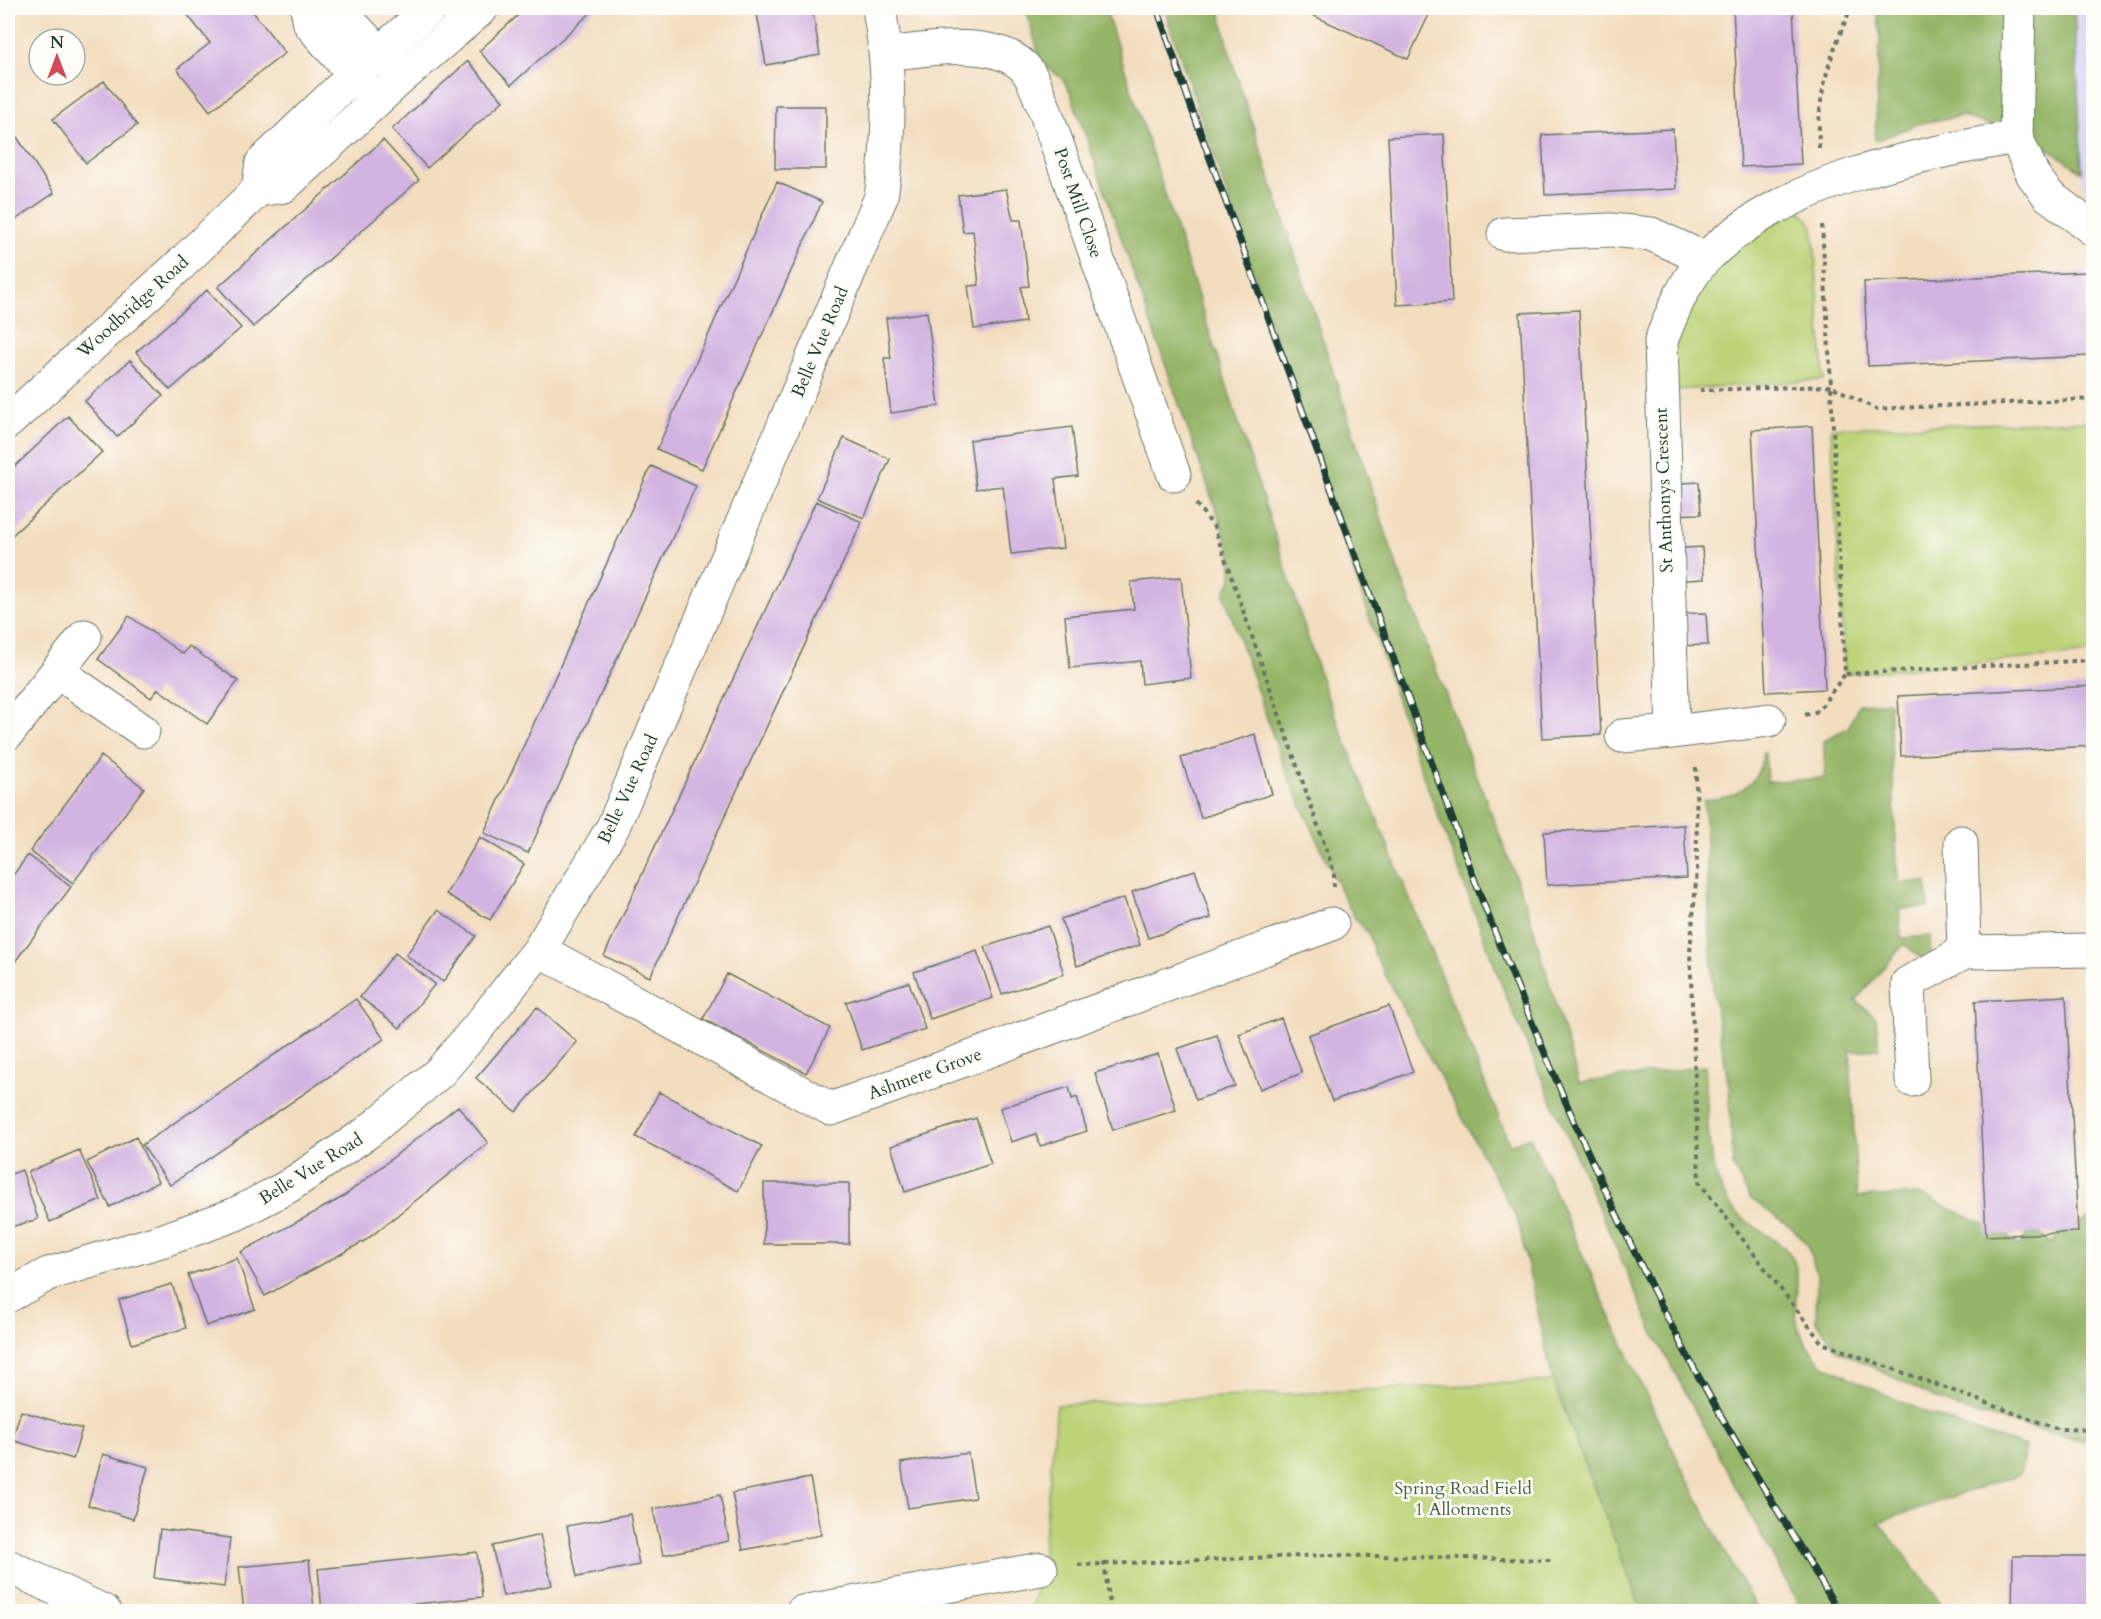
<svg xmlns="http://www.w3.org/2000/svg" width="2101" height="1619" viewBox="0 0 2101 1619" font-family="Cardo,serif">
<style>
.built{fill:#dad6f7}
.green{fill:#bcd378;stroke:#6e8856;stroke-width:1.5}
.forest{fill:#95b568;stroke:#5a794e;stroke-width:1.5}
.building{fill:#d2b3e1}
.lines{fill:none;stroke-linecap:round;stroke-linejoin:round}
.minor-casing{stroke:#697565;stroke-width:35}
.major-casing{stroke:#697565;stroke-width:35}
.path{stroke:#697565;stroke-width:4;stroke-dasharray:4.5 4.5;stroke-linecap:butt}
.minor{stroke:#fff;stroke-width:33}
.major{stroke:#fff;stroke-width:33}
.rail-casing{stroke:#1f3d34;stroke-width:7}
.rail{stroke:#fdfcf7;stroke-width:4.5;stroke-dasharray:14;stroke-linecap:butt}
.labels{text-anchor:middle;dominant-baseline:central;stroke-width:5;stroke-linejoin:round;paint-order:stroke}
.street-label{font-size:18px;fill:#1f3d34;stroke:#fdfcf7}
.park-label{font-size:18px;fill:#466245;stroke:#fdfcf7}
</style>
<rect width="100%" height="100%" fill="#fdfcf7"/>
<filter id="ink" filterUnits="userSpaceOnUse"><feTurbulence type="fractalNoise" baseFrequency=".0167" numOctaves="2"/><feDisplacementMap in="SourceGraphic" scale="12" xChannelSelector="R" yChannelSelector="G"/><feConvolveMatrix kernelMatrix="1 2 1 2 8 2 1 2 1" color-interpolation-filters="sRGB"/></filter>
<filter id="wash" filterUnits="userSpaceOnUse"><feTurbulence type="fractalNoise" baseFrequency=".008" numOctaves="4" result="noise"/><feDisplacementMap in="SourceGraphic" scale="24" xChannelSelector="R" yChannelSelector="G"/><feGaussianBlur stdDeviation="1.35" result="paint"/><feColorMatrix in="noise" values="0 0 0 0 0 0 0 0 0 0 0 0 0 0 0 0 0 1.4 0 .05"/><feComposite in="paint" operator="in"/></filter>
<g filter="url(#wash)">
<rect width="100%" height="100%" fill="#f3ddbf"/>
<path class="built" d="M2074 8H2093V188L2083 189Z"/>
<path class="green" d="M1790 198 1813 226 1824 380 1660 391 1683 293Z
M2093 421V653L1845 674 1831 428Z
M1553 1381 1642 1611 1030 1612 1041 1569 1057 1405Z"/>
<path class="forest" d="M1026 8H1105L1325 691 1510 1145 1530 1137C1601 1297 1671 1459 1758 1611H1642L1553 1381 1518 1221 1374 954 1369 934 1355 918 1342 894 1284 767 1224 595 1232 577 1231 553 1070 91 1062 78 1041 63Z
M1164 8H1219L1234 68 1398 570 1527 907 1579 1083 1705 1066C1709 1114 1702 1177 1739 1215 1753 1228 1780 1240 1790 1254 1804 1274 1792 1301 1797 1322 1800 1337 1813 1355 1823 1365 1890 1397 1954 1428 2026 1446L2020 1474 1879 1522 1947 1611H1802L1653 1332 1508 1001 1418 762Z
M1877 8H2074L2082 172 2034 139 1961 116 1921 123 1875 141 1880 35Z
M1889 702 1898 883 1927 882 1928 907 1899 909 1901 938 1930 936 1931 954 1926 962 1904 944 1856 1000 1876 1018 1879 1049 1850 1051 1857 1197 1919 1194 2007 1235 2018 1246 2028 1234H2039L2051 1244 2061 1232 2093 1216V1443L1961 1410 1837 1350 1816 1321 1817 1275 1807 1244 1792 1228 1750 1198 1733 1166 1729 1086 1713 993 1704 800C1734 799 1760 787 1763 752L1765 753 1767 782 1825 778 1824 740 1848 728 1859 704Z"/>
<g id="blocks">
<path class="building" d="M182 8H250L285 53 210 111 177 69 210 43Z
M526 8H596L511 85 479 51Z
M756 8H812L820 55 766 65Z
M1309 8H1432L1408 59 1312 15Z
M1733 8H1793L1801 164 1741 167Z
M468 61 503 101 427 168 392 129Z
M104 81 137 125 86 163 53 119Z
M776 106H826V169H775Z
M11 128 54 193 8 225V130Z
M1673 129 1676 189 1545 195 1542 135Z
M1444 134 1452 302 1397 305 1388 137Z
M383 140 419 180 253 327 218 287Z
M777 182 822 202 702 469 657 449Z
M1006 189 1013 220H1021L1029 286 1021 287 1025 322 974 329 968 286 979 285 973 231 963 232 958 195Z
M2086 272 2090 356 1868 366 1864 282Z
M207 290 241 328 170 390 136 352Z
M1579 310 1601 735 1542 738 1520 313Z
M927 312 939 406 891 413 884 358H891L886 318Z
M130 360 163 396 117 437 85 401Z
M68 416 102 452 8 539V473Z
M1812 426 1825 689 1766 692 1752 430Z
M1072 427 1078 476 1055 479 1063 548 1011 554 1003 486 976 489 970 440Z
M844 438 890 459 864 518 817 498Z
M651 466 696 486 528 853 484 833Z
M1699 482 1701 514 1667 515 1665 484Z
M816 501 862 522 650 977 604 956Z
M1702 547 1704 579 1671 581 1669 549Z
M1181 577 1191 678 1142 684 1140 661 1070 668 1065 616 1134 609 1131 582Z
M1706 613 1708 645 1674 646 1672 614Z
M129 616 183 654 189 646 238 681 207 724 158 689 151 698 98 659Z
M2094 686V746L1901 756 1898 696Z
M1255 734 1272 794 1201 818 1181 758Z
M101 756 144 788 73 883 30 851Z
M1684 825 1687 878 1547 885 1544 832Z
M480 837 524 864 490 920 446 894Z
M28 855 71 887 8 971V882Z
M1195 870 1211 918 1148 938 1132 892Z
M1124 898 1140 945 1077 966 1061 919Z
M438 910 476 936 443 982 406 955Z
M1048 926 1064 974 1002 994 985 947Z
M977 951 993 998 930 1019 914 972Z
M395 953 435 984 400 1028 360 997Z
M727 974 830 1028 806 1073 703 1019Z
M909 982 925 1029 862 1050 846 1002Z
M2066 996 2078 1232 1986 1236 1975 1001Z
M356 999 384 1039 170 1185 142 1145Z
M1389 1006 1413 1072 1332 1101 1308 1035Z
M537 1007 577 1042 516 1112 476 1078Z
M1281 1018 1302 1073 1260 1089 1239 1034Z
M1217 1035 1235 1086 1196 1100 1177 1049Z
M1158 1054 1176 1110 1113 1130 1095 1073Z
M1069 1087 1072 1099 1077 1097 1087 1131 1040 1146 1036 1134 1011 1142 1000 1108Z
M659 1092 762 1146 738 1191 636 1137Z
M458 1106 488 1143 366 1240 265 1296 241 1252 343 1197Z
M976 1118 991 1164 905 1192 891 1146Z
M136 1137 158 1182 110 1207 87 1162Z
M79 1150 101 1200 50 1222 28 1172Z
M22 1170 38 1219 8 1228V1175Z
M764 1183H849V1244H764Z
M237 1258 255 1309 206 1326 188 1275Z
M172 1284 186 1328 132 1344 119 1300Z
M21 1411 82 1429 73 1459 12 1440Z
M968 1453 975 1498 908 1508 901 1463Z
M103 1454 148 1467 133 1519 88 1505Z
M810 1478 821 1535 743 1550 732 1493Z
M720 1495 729 1541 663 1555 653 1509Z
M630 1514 639 1565 577 1577 567 1526Z
M160 1529 230 1538 224 1587 154 1578Z
M540 1535 552 1585 503 1596 492 1546Z
M477 1552 482 1597 349 1611H322L318 1569Z
M2013 1556H2094V1611H2012Z
M309 1560 314 1609 244 1611 239 1567Z"/>
</g>
</g>
<g filter="url(#ink)">
<use href="#blocks" fill-opacity="0" stroke="#697565" stroke-width="1.5"/>
<g class="lines">
<defs>
<path id="minor" d="M307 8 310 24 373 97
M336 8 399 73
M2019 8 2016 137 2033 175 2048 195 2094 230
M887 54C926 49 994 37 1024 67 1033 76 1038 94 1043 105L1174 475
M1504 234 1611 230 1651 234 1705 259
M58 672 143 731
M1673 732 1661 341C1672 313 1685 279 1707 257 1785 180 1912 156 2016 137
M8 733 85 636
M1622 736 1673 732 1769 720
M1961 842 1964 952 2094 950
M539 950 831 1109 1332 924
M1912 1080 1908 983 1964 952
M8 1296 48 1274 164 1240 236 1214 289 1186 368 1132 440 1072 479 1026 539 950 613 827 881 197C891 134 890 70 879 8
M8 1566 105 1612
M802 1612 1041 1569"/>
<path id="major" d="M258 190 262 163 354 75 431 8
M8 422 180 265 258 190 284 186 402 77 482 8"/>
</defs>
<use href="#minor" class="minor-casing"/>
<use href="#major" class="major-casing"/>
<path class="path" d="M1819 148C1817 92 1829 59 1851 8
M1700 390 1831 386 1822 225
M2094 399 1876 409 1831 386 1845 674 2094 660
M1196 504 1214 527 1334 872V887
M1805 715 1818 711 1845 674
M1696 767 1697 870 1690 952 1699 1182 1822 1343 2058 1429 2094 1430
M1104 1562 1111 1612
M1078 1565 1327 1555 1551 1560"/>
<use href="#minor" class="minor"/>
<use href="#major" class="major"/>
<defs>
<path id="rail" d="M1157 8 1190 104 1482 900C1546 1060 1613 1219 1695 1370 1740 1452 1791 1531 1839 1612"/>
</defs>
<use href="#rail" class="rail-casing"/>
<use href="#rail" class="rail"/>
</g>
</g>
<g class="labels">
<g class="street-label">
<text transform="translate(1078 203) rotate(71)">Post Mill Close</text>
<text transform="translate(133 307) rotate(-42)">Woodbridge Road</text>
<text transform="translate(820 342) rotate(-67)">Belle Vue Road</text>
<text transform="translate(1664 490) rotate(-92)">St Anthonys Crescent</text>
<text transform="translate(628 789) rotate(-65)">Belle Vue Road</text>
<text transform="translate(925 1074) rotate(-20)">Ashmere Grove</text>
<text transform="translate(311 1169) rotate(-32)">Belle Vue Road</text>
</g>
<g class="park-label">
<text x="1463" y="1488">Spring Road Field<tspan x="1463" dy="21">1 Allotments</tspan></text>
</g>
</g>
<rect width="2101" height="1619" fill="none" stroke="#fdfcf7" stroke-width="30"/>
<g transform="translate(57 57)"><circle r="28" fill="#fdfcf7" stroke="#a4b0a9" stroke-width="1.5"/>
<path d="M0-4.5L10 22L0 15L-10 22Z" fill="#d1495b"/>
<text y="-9" font-size="16" font-weight="bold" text-anchor="middle" fill="#1f3d34">N</text>
</g>
</svg>
